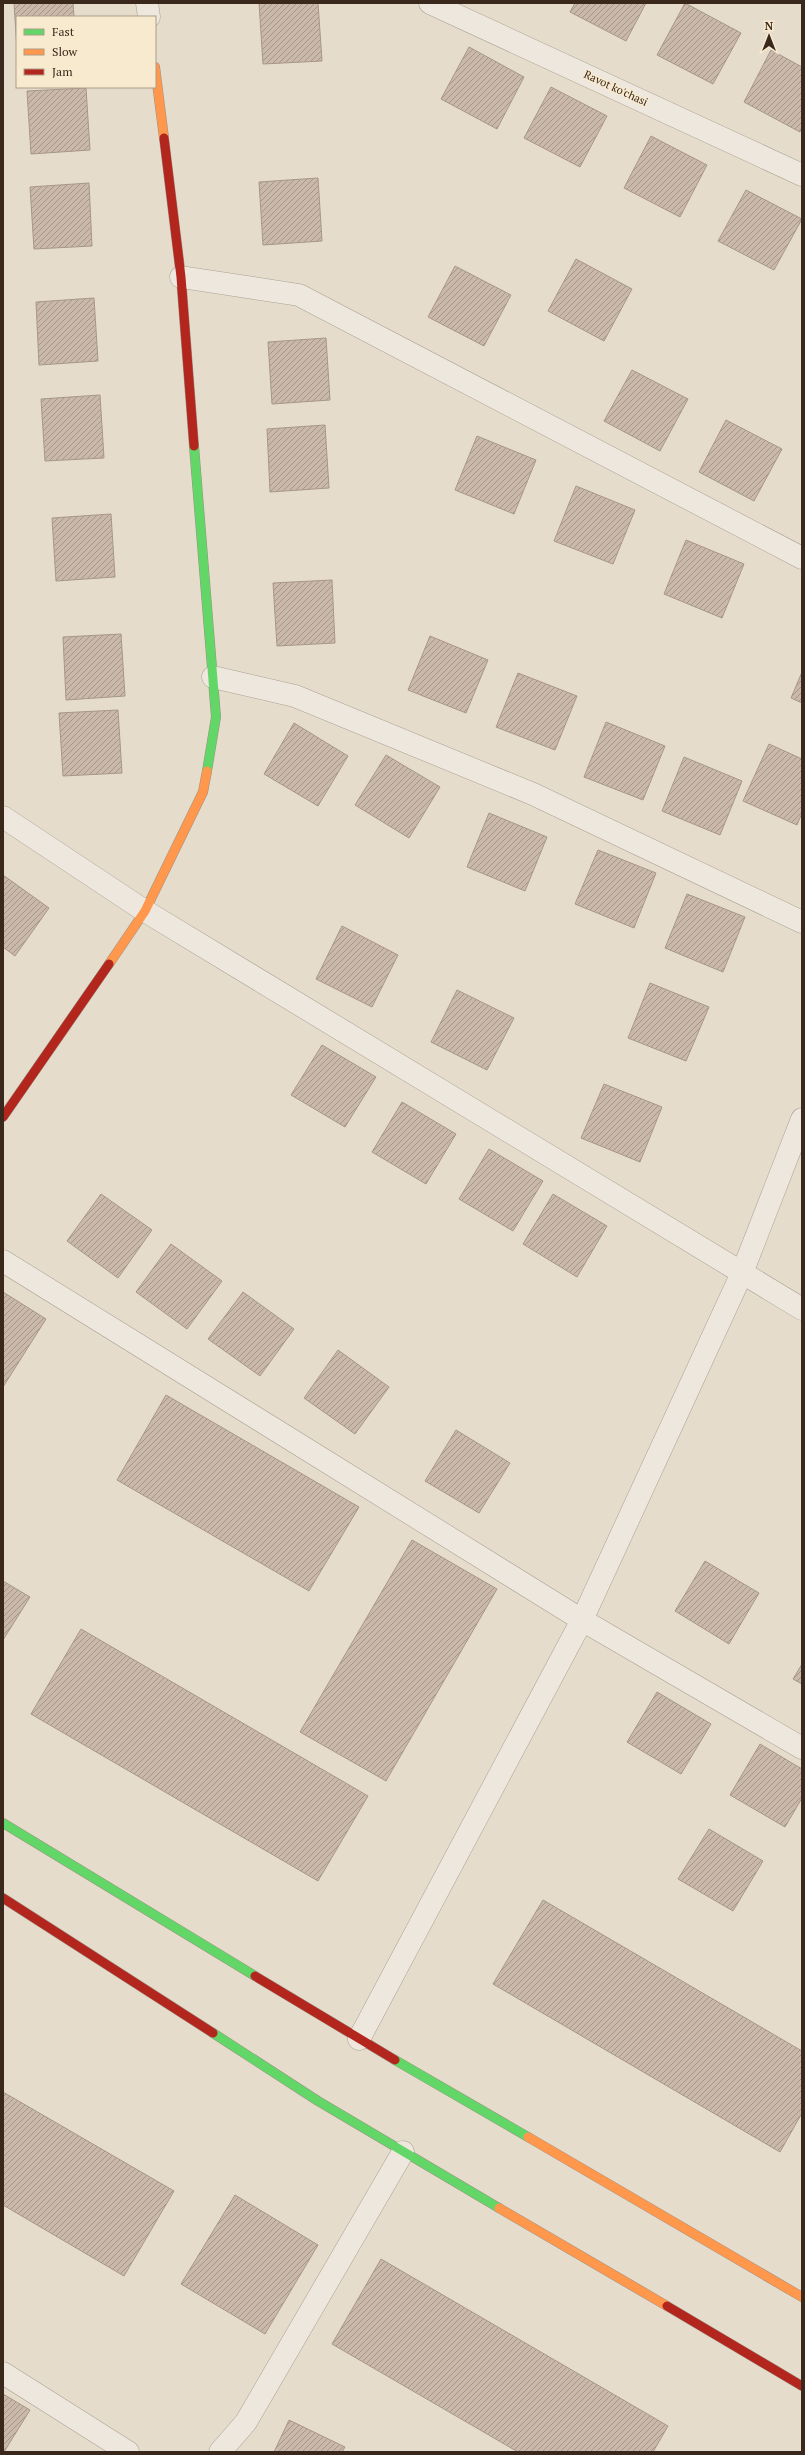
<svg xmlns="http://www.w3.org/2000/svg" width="805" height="2455" viewBox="0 0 805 2455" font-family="'PT Serif',serif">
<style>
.building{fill:url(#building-hatch);stroke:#a6978a}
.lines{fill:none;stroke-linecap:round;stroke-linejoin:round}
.street-casing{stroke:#aba195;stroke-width:23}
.fast-casing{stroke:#9b9084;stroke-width:10}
.slow-casing{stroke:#9b9084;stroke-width:10}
.jam-casing{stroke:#9b9084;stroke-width:10}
.street{stroke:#eee7dd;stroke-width:22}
.fast{stroke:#63d668;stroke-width:9}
.slow{stroke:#ff974d;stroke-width:9}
.jam{stroke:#b3261e;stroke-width:9}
.labels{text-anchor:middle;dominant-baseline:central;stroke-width:3;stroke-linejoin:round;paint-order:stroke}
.street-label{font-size:11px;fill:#3a281c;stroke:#f8eacf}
</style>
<defs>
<pattern id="building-hatch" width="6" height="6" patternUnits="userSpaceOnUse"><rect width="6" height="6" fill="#cab9ab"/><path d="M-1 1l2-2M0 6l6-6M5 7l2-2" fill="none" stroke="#a5968a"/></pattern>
</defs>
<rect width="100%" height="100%" fill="#e6dccb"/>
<path class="building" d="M14 3H73L74 17H17V50Z
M259 3H318L322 61 263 64Z
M575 3H646L626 41 570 12Z
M685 3 741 33 713 84 657 55Z
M469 47 524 77 497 129 441 99Z
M771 50 802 67V127L800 132 744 102Z
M551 87 607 116 580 167 524 138Z
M86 88 90 150 31 154 27 91Z
M651 136 707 165 680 217 624 188Z
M318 178 322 241 263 245 259 182Z
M89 183 92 246 34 249 30 187Z
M746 190 802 219 774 270 718 241Z
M576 259 632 289 604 341 548 311Z
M455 266 511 295 484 346 428 317Z
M94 298 98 361 39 365 36 302Z
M326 338 330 400 272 404 268 342Z
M632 370 688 399 660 451 604 421Z
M100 395 104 458 45 461 41 399Z
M726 420 782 449 754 501 699 472Z
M325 425 329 488 270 492 267 429Z
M477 436 536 460 514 514 455 490Z
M576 486 635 510 613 564 554 541Z
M111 514 115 577 56 581 52 518Z
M686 540 744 564 722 618 664 594Z
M332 580 335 643 277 646 273 583Z
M121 634 125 696 66 700 63 637Z
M430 636 488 660 466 713 408 690Z
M802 672V703L791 698Z
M518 673 577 696 555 750 496 727Z
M118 710 122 773 63 776 59 713Z
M606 722 665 746 643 800 584 777Z
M294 723 348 756 318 806 264 774Z
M769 744 802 759V813L797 825 743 801Z
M386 755 440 787 409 838 355 805Z
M684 757 742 781 720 835 662 811Z
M489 813 547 837 525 891 467 867Z
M598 850 656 873 634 928 575 904Z
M3 875 49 908 15 956 3 947Z
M687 894 745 917 723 972 665 948Z
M342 926 398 955 372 1007 316 979Z
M650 983 709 1007 686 1061 628 1038Z
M457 990 514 1018 487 1070 431 1042Z
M322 1045 376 1077 345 1127 291 1095Z
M604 1084 662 1107 640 1162 581 1138Z
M402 1102 456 1134 426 1184 372 1152Z
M489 1149 543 1181 513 1231 459 1199Z
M101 1194 152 1230 118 1278 67 1241Z
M553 1194 607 1226 577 1277 523 1244Z
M171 1244 222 1281 187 1329 136 1292Z
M3 1292 46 1319 3 1387Z
M243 1292 294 1329 260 1376 208 1339Z
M338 1350 389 1387 355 1434 304 1398Z
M166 1395 359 1507 309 1591 117 1480Z
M456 1430 510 1463 479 1513 425 1481Z
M412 1540 497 1589 386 1781 300 1732Z
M705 1561 759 1593 729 1644 675 1611Z
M3 1581 30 1597 3 1640Z
M81 1629 368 1796 318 1881 31 1714Z
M802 1664V1684L793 1679Z
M657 1692 711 1724 681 1774 627 1742Z
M760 1744 802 1769V1798L785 1827 730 1795Z
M709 1829 763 1861 733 1911 678 1879Z
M543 1900 802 2051V2113L780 2152 493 1984Z
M3 2092 174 2191 124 2276 3 2205Z
M235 2195 318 2245 265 2334 181 2284Z
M381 2259 668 2426 653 2452H518L332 2344Z
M3 2394 30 2410 4 2452H3Z
M289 2420 345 2447 342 2452H274Z"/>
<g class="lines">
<defs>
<path id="street" d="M147 3 149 17
M430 3 802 175
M181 277 299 295 802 558
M213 677 295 696 533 794 802 922
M3 817 145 911 802 1309
M3 1261 582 1620 802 1748
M359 2039 582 1620 742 1273 802 1119
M3 2373 128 2452
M220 2452 246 2422 403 2152"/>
<path id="fast" d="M194 446 216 717 207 771
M3 1823 255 1976
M213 2033 318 2101 499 2208
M395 2060 528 2137"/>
<path id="slow" d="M155 67 164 138
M109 964 145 911 203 792 207 771
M528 2137 802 2297
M499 2208 667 2306"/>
<path id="jam" d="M164 138 181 277 194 446
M3 1117 109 964
M3 1898 213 2033
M255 1976 395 2060
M667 2306 802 2386"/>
</defs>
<use href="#street" class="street-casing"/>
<use href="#fast" class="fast-casing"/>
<use href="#slow" class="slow-casing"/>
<use href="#jam" class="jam-casing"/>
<use href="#street" class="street"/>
<use href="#fast" class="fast"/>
<use href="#slow" class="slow"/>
<use href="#jam" class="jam"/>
</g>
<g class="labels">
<g class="street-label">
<text transform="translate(616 88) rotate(25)">Ravot ko'chasi</text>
</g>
</g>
<rect width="805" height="2455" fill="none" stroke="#3a281c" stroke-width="8"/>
<rect x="16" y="16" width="140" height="72" fill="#f8eacf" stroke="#ac9c87"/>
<rect x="24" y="29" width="20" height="6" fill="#63d668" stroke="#ac9c87"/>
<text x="52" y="36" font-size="12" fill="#3a281c">Fast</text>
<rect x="24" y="49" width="20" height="6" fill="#ff974d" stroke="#ac9c87"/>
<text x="52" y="56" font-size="12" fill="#3a281c">Slow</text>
<rect x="24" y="69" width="20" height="6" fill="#b3261e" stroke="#ac9c87"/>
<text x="52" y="76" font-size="12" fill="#3a281c">Jam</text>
<g transform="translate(769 36)" stroke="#f8eacf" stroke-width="3" paint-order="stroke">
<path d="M0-3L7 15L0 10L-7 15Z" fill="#3a281c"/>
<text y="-6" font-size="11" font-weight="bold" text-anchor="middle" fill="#3a281c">N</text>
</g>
</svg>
